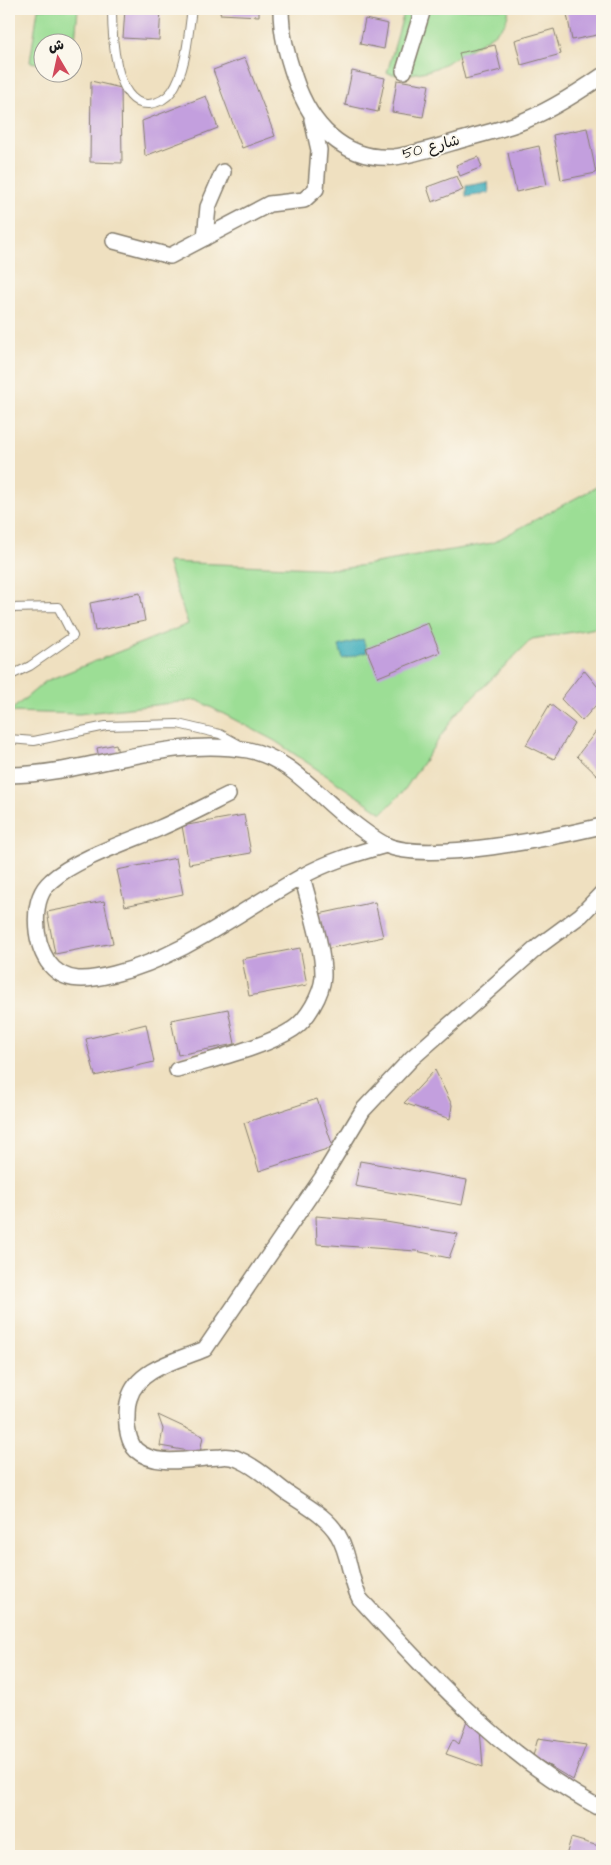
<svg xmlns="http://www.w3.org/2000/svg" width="611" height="1865" viewBox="0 0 611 1865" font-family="'Architects Daughter','Playpen Sans Arabic',sans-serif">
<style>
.green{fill:#9cde95;stroke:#5c7d58}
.water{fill:#3faebc;stroke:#2e656c}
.building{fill:#c39fde}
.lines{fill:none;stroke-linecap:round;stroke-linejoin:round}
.service-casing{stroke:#867e6e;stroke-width:10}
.minor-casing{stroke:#867e6e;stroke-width:18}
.service{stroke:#fff;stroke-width:8}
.minor{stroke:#fff;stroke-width:15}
.labels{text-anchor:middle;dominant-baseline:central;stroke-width:4;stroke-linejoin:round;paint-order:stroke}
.street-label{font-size:15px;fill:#1c1c1c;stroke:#fbf7ec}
</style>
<rect width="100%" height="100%" fill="#fbf7ec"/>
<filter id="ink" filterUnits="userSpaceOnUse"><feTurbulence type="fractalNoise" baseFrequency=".02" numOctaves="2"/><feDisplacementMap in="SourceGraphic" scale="10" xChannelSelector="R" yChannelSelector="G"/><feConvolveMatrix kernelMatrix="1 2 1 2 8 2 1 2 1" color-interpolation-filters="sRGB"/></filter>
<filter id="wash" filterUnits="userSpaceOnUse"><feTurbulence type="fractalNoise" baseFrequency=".0096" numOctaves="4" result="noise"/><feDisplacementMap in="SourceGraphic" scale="20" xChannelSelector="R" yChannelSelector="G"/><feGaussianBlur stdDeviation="1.12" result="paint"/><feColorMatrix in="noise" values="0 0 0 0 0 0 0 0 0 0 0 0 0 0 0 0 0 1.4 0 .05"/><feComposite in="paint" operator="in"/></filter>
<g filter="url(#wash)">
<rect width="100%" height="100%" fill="#efe0c0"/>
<path class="green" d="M38 9H78L73 60 72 42H42V64L30 62Z
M405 9H509C508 16 506 24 500 29 490 38 442 67 430 70 416 74 401 76 387 73Z
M602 484V627L532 639 456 714 403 792 382 813 275 741 197 700 79 714 9 712 46 681 188 624 167 562 341 569 492 543Z"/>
<path class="water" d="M488 182 489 193 466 197V186Z
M363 639 367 652 343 659 339 646Z"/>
<g id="blocks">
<path class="building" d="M125 9H161L159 40 123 38Z
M221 9H259V16L220 14Z
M379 9H394V12Z
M566 9H602V34L572 40Z
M365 19 388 24 384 49 360 44Z
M554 29 561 54 521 65 515 40Z
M495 45 501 70 465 79 459 53Z
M245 58 275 136 242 148 213 70Z
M352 71 385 78 378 112 345 105Z
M397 80 429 85 423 117 392 112Z
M91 81 121 88 122 163 90 162Z
M206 96 218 128 145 156 142 121Z
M599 112H602V124H601Z
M587 128 596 173 561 180 553 135Z
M539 146 547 185 516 192 508 153Z
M478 157 482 167 460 176 456 165Z
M457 176 463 190 432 202 427 187Z
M140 593 145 621 95 631 90 603Z
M428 623 440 652 378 677 366 648Z
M584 670 602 692V698L582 721 561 699Z
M550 704 575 724 554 759 526 745Z
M600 726 602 773 599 777 577 756Z
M116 744 118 754 99 758 97 748Z
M244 815 251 853 189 864 182 826Z
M176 858 183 894 125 906 117 870Z
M104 901 113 943 55 954 47 912Z
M375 902 383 937 326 949 319 914Z
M300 948 307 985 249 996 242 959Z
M228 1009 235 1044 178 1055 171 1020Z
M146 1024 154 1062 95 1076 86 1039Z
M435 1070 452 1105 450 1119 404 1103Z
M317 1099 333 1147 259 1171 244 1123Z
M360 1161 467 1180 462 1205 355 1186Z
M316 1216 386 1222 458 1234 449 1258 416 1251 317 1244Z
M158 1415 203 1436 200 1453 160 1446 163 1429Z
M467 1720 480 1728 483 1767 446 1754 453 1739 459 1744Z
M538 1738 586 1745 573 1780 533 1756Z
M571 1838 602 1847 600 1856H566Z"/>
</g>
</g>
<g filter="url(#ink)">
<use href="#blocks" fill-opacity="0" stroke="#867e6e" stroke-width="1"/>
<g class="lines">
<defs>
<path id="service" d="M112 9C112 33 114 106 149 104 159 103 166 99 172 91 187 69 188 34 192 9
M9 608 58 607 73 636 30 666 9 676
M9 739 34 741 106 726 178 724 220 734 240 745"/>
<path id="minor" d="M281 9C281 34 287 55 295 79 310 124 343 161 394 157 418 154 442 145 465 139 481 134 499 130 516 124 546 113 576 94 602 76
M404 71 423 9
M205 238 208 207 223 172
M114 241 170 256 269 204 304 200 316 189 319 150 312 119
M9 775C89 774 167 736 248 750 291 758 319 798 352 822 361 829 377 841 386 845 428 864 555 837 602 826
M228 795C206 806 183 818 160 828 130 841 75 859 51 881 30 899 34 941 48 962 64 985 90 980 114 974 183 957 240 911 301 877 327 862 357 853 386 845
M602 893 581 915 539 946 412 1058 363 1110 322 1178 205 1349C180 1360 137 1368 129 1399 127 1405 127 1412 127 1418 126 1427 129 1443 136 1450 157 1469 196 1457 221 1457 226 1456 235 1457 240 1460 257 1467 271 1481 286 1492 304 1505 326 1515 338 1535 350 1554 349 1579 360 1599 433 1678 506 1759 602 1809
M177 1070C212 1059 264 1048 293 1029 307 1020 322 994 323 977 324 949 309 904 302 876"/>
</defs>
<use href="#service" class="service-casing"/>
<use href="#minor" class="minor-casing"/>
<use href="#service" class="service"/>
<use href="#minor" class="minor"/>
</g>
</g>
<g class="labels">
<g class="street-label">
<text transform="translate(431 147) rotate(-14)">شارع 50</text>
</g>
</g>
<rect width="611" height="1865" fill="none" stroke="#fbf7ec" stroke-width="30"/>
<g transform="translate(58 58) rotate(351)"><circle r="24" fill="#fbf7ec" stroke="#a29f99"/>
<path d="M0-4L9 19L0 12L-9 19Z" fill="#d1495b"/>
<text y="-8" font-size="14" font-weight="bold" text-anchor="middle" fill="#1c1c1c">ش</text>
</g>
</svg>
